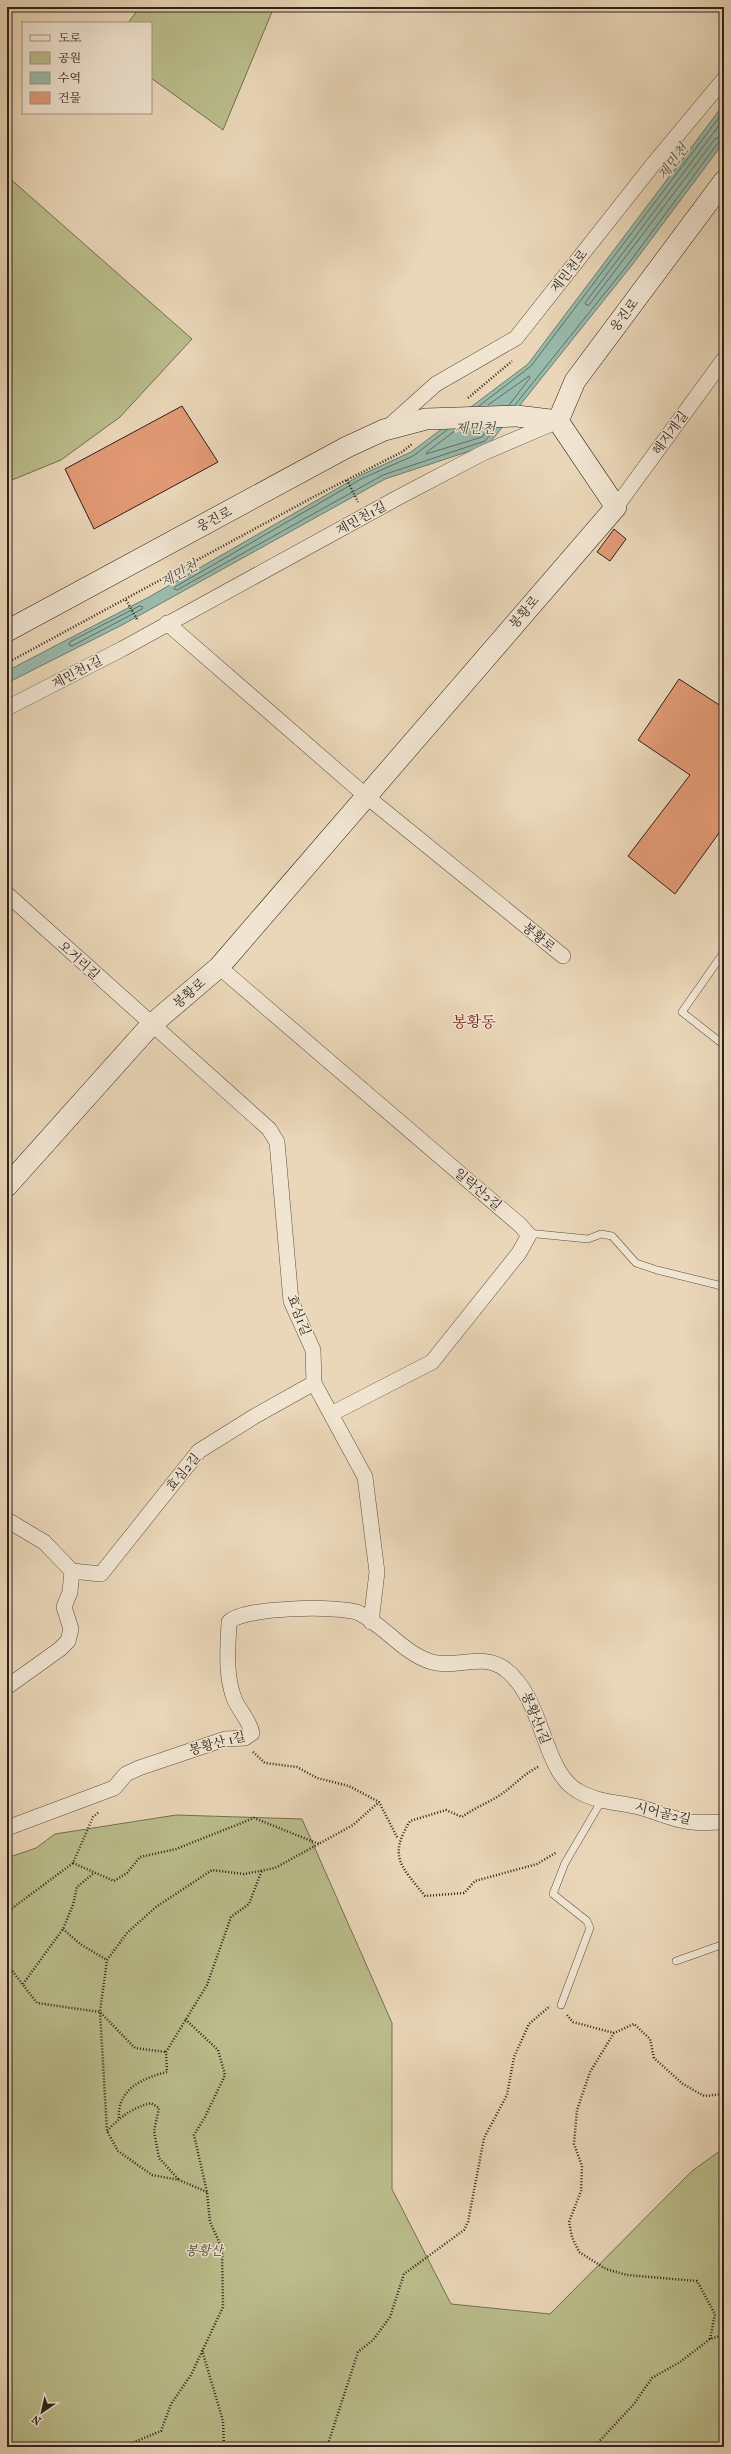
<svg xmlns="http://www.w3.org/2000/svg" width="731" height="2454" viewBox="0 0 731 2454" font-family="'IM FELL French Canon','Noto Serif KR',serif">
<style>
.green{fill:#bbbd8c;stroke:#747054}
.water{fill:#98baab;stroke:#6e7d71}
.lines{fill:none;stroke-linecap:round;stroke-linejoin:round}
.shore{stroke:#636e63;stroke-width:1}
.building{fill:#e29a75;stroke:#2e221b}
.lane-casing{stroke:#5d4f42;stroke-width:8}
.street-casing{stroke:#5d4f42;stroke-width:16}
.secondary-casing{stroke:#2e221b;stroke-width:22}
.path{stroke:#2e221b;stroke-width:2.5;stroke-dasharray:1 2;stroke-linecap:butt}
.lane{stroke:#f1e5d2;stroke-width:7}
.street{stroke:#f1e5d2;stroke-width:15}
.secondary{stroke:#f1e5d2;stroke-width:21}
.secondary-bridge-casing{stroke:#2e221b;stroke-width:22;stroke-linecap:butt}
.secondary-bridge{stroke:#f1e5d2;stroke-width:21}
.labels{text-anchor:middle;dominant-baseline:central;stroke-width:3;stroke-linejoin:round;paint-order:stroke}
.street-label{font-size:13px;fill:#2e221b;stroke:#f1e5d2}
.park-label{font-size:13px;font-style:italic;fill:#514937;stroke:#f1e5d2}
.water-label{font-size:14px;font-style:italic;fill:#4e5046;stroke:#f1e5d2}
.quarter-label{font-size:15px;fill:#7a1f14;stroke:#f1e5d2}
</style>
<rect width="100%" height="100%" fill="#ead7b9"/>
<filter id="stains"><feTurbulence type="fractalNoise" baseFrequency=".005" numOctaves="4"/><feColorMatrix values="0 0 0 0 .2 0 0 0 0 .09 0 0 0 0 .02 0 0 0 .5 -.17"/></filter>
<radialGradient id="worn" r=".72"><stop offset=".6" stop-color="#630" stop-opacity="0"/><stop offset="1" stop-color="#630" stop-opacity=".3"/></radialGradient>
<path class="green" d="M140 7H274L223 130 151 78V23H128Z
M7 176 192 339 120 417 61 460 7 482Z
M176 1815 302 1819 392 2023V2189L451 2304 550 2314 692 2171 724 2148V2447H7V1858L36 1848 55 1834Z"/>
<path class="water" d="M724 104V142L632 265 488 445 385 479 122 625 7 683V671L149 597 359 476 411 452 528 364Z"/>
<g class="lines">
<path class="shore" d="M724 119 585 303 586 305H589L715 139 724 135
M488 405 529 376 530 378 509 405
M515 405 629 263 715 147 720 141 724 140
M479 406 531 366 724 111
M447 430 413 456 361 479 175 587 174 589 177 590 383 475 485 441 496 428
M456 430 427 452 426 454 482 437 490 428
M140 606 143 607 142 609 72 646 69 645 70 642Z"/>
</g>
<path class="building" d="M182 406 218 462 94 529 65 469Z
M614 529 626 539 610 561 597 552Z
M679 679 724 708V826L675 894 628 856 690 775 638 740Z"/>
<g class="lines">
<defs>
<path id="lane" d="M724 952 682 1012 724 1045
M527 1233 588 1239 601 1234 612 1236 636 1263 657 1270 718 1285 724 1289
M676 1961 724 1944
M561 2005 590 1928 587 1921 553 1894 565 1863 602 1800"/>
<path id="street" d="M388 427 436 384 516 338 655 162 724 79
M616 507 724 359
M167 623 366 796 563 956
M7 708 122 649 399 497 483 453 558 421
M7 894 269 1129 277 1142 291 1301 313 1350 314 1383 365 1477 377 1572 371 1622
M219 967 520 1225 529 1235 519 1253 432 1362 331 1414
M7 1520 44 1542 72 1571 70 1592 64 1607 71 1629 68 1641 60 1649 7 1687
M72 1571 101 1574 199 1451 255 1416 314 1383
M7 1828 114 1788 126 1774 139 1768 225 1739 245 1738 252 1733C249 1719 239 1711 234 1698 225 1674 228 1648 229 1622 243 1607 340 1605 359 1613 385 1626 404 1654 432 1662 456 1669 482 1652 505 1669 545 1700 542 1771 578 1791 596 1802 618 1802 639 1807 654 1811 669 1818 685 1821 697 1824 712 1822 724 1822"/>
<path id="secondary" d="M517 416 558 421 575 381 724 181
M7 631 347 447 384 430 426 419
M7 1186 151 1025 219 967 616 507 558 421"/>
</defs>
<use href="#lane" class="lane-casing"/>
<use href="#street" class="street-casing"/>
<use href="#secondary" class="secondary-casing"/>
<path class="path" d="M468 398 512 361
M347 480 358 502
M126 600 138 621
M7 663 319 494 402 452 412 444
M253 1752 265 1763 297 1767 317 1778 349 1786 379 1802 398 1839
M538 1767C523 1774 514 1786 500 1795 488 1803 474 1808 462 1817L446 1810 410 1821C388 1857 401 1866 425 1896L464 1893 475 1881 537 1864 557 1852
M73 1863 114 1881 127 1873 140 1857 176 1849 254 1818 319 1844
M7 1912 73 1863 93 1817 99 1812
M63 1929 80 1944 107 1960
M7 1964 37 2003 100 2012 135 2048 166 2052
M23 1984 63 1929 73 1905 77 1887 94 1873
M567 2015 573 2022 614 2033
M119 2118C117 2089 143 2078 167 2072L166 2052 207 1985 231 1917 249 1904 262 1870
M107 2131C120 2117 132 2108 151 2103L159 2108 154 2131 159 2158 179 2180
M207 2192 179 2180 152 2175 118 2151 107 2131 100 2012 107 1960 127 1933 156 1907 212 1870 244 1874 275 1868 353 1825 379 1802
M710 2339 715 2314 697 2281 627 2275 606 2269 579 2252 572 2237 569 2222 581 2191 582 2166 574 2144 577 2110 590 2072 614 2033 634 2024 650 2039 654 2058 683 2084 704 2096 724 2094
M202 2350 223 2421 224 2447
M122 2447 161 2431 171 2404 191 2375 223 2307 222 2248 210 2222 207 2192 194 2135 205 2117 225 2075 218 2050 185 2019
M327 2447 358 2352 373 2340 390 2317 404 2274 464 2230 468 2222 484 2138 507 2095 514 2057 529 2024 550 2006
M594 2447 634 2404 652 2378 680 2362 710 2339 724 2335"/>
<use href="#lane" class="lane"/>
<use href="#street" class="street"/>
<use href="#secondary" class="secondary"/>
<defs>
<path id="secondary-bridge" d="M426 419 517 416"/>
</defs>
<use href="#secondary-bridge" class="secondary-bridge-casing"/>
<use href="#secondary-bridge" class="secondary-bridge"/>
</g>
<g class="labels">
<g class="street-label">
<text transform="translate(569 271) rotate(-52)">제민천로</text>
<text transform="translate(624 315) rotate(-53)">웅진로</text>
<text transform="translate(670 433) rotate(-54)">해지개길</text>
<text transform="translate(361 518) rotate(-29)">제민천1길</text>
<text transform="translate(214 519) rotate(-28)">웅진로</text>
<text transform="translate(524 612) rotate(-50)">봉황로</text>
<text transform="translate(77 672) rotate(-28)">제민천1길</text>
<text transform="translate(539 937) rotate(39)">봉황로</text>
<text transform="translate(79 960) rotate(42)">오거리길</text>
<text transform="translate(189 993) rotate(-41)">봉황로</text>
<text transform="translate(478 1189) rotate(40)">일락산2길</text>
<text transform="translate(299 1315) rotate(69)">효심1길</text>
<text transform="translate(183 1472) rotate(-50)">효심2길</text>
<text transform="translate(536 1718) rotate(68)">봉황산1길</text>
<text transform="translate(217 1743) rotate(-15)">봉황산 1길</text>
<text transform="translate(663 1813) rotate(13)">시어골2길</text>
</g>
<g class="park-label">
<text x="204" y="2250">봉황산</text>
</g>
<g class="water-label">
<text transform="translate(673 162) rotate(-53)">제민천</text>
<text x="475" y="428">제민천</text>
<text transform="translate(179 574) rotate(-29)">제민천</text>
</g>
<g class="quarter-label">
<text x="474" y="1022">봉황동</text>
</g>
</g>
<rect width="731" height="2454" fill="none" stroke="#ead7b9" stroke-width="24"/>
<rect x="8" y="8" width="715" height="2438" fill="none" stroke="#2e221b" stroke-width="2"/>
<rect x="12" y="12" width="707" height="2430" fill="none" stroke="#2e221b"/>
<rect x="22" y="22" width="130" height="92" fill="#f1e5d2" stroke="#a39789"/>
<rect x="30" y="35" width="20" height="6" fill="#f1e5d2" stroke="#a39789"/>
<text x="58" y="42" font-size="12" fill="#2e221b">도로</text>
<rect x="30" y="52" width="20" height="12" fill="#bbbd8c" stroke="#a39789"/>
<text x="58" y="62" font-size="12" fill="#2e221b">공원</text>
<rect x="30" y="72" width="20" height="12" fill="#98baab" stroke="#a39789"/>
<text x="58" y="82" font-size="12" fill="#2e221b">수역</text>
<rect x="30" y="92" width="20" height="12" fill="#e29a75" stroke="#a39789"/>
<text x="58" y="102" font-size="12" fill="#2e221b">건물</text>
<g transform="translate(42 2412) rotate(214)" stroke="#f1e5d2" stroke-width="3" paint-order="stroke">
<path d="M0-3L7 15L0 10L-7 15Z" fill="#2e221b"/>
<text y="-6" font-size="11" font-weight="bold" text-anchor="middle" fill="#2e221b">N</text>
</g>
<rect width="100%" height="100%" filter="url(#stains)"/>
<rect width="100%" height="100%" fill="url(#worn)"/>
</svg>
